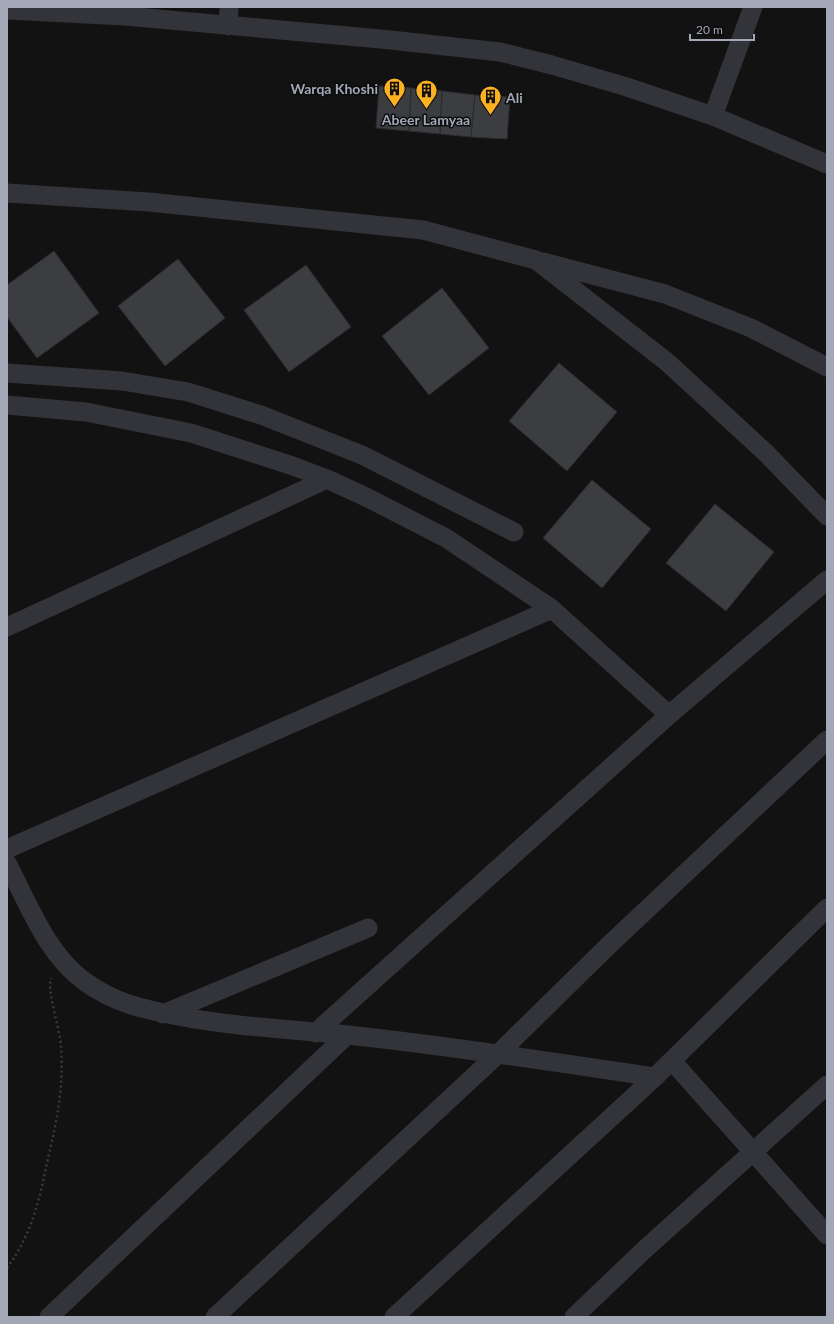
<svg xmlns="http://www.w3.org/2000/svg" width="834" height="1324" viewBox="0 0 834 1324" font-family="Lato,sans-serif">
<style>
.building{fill:#3c3d41;stroke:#2c2c30}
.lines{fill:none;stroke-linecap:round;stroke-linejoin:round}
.path{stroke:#383b40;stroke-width:2.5;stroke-dasharray:2 3;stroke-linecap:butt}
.street{stroke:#333439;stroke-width:19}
.labels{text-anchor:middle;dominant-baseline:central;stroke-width:3;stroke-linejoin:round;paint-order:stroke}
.poi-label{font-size:14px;font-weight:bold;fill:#a2a8b5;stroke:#0d0d0e;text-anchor:end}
</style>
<rect width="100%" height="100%" fill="#121213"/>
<path class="building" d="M379 86 411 88 409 131 376 128Z
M411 88 442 91 440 134 409 131Z
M442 91 475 95 471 137 440 134Z
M475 95 510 97 507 139 471 137Z
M54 251 99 313 37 358 7 317V285Z
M178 259 225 318 165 366 118 306Z
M306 265 351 327 289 372 244 310Z
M442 288 489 348 429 395 382 336Z
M559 363 617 412 567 471 509 421Z
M592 480 651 529 602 588 543 538Z
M715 504 774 552 726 611 666 563Z"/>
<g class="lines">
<path class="path" d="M7 1268C32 1234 40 1198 48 1158 57 1121 64 1085 61 1047 60 1027 47 995 51 978"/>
<path class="street" d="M7 10 125 16 381 39 500 52 552 65 627 87 713 116 827 164
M228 26 229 7
M713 116 753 7
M7 193 149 202 423 230 536 260 667 362 766 453 827 516
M543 262 665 294 751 328 827 367
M7 373 122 381 188 392 261 415 362 455 514 532
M7 405 86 412 191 433 293 466 327 479 366 497 446 538 552 609 669 715
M7 627 327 479
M7 849 552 609
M7 863C28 903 46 953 84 981 114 1003 142 1009 178 1016 234 1027 291 1029 348 1035 451 1046 553 1062 655 1077
M163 1014 368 928
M315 1033 669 715 827 580
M672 1061 827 1235
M49 1317 347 1035
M215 1317 498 1054 608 946 827 740
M394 1317 655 1077 827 908
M574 1317 643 1251 827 1085"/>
</g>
<defs>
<symbol id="building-pin" viewBox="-11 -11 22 30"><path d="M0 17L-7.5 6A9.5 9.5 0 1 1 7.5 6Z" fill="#fbb122" stroke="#0d0d0e"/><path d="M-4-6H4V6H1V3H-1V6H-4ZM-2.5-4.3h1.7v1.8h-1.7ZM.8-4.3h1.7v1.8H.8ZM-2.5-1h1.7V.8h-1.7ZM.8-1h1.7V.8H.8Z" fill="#111"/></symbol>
</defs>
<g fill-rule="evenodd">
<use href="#building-pin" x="382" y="76" width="25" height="34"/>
<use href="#building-pin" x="414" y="78" width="25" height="34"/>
<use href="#building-pin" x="478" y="84" width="25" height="34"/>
</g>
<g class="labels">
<g class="poi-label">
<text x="378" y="88">Warqa Khoshi</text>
<text x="506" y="97" text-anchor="start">Ali</text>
<text x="426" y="119" text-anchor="middle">Abeer Lamyaa</text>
</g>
</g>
<rect width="834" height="1324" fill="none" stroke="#a2a8b5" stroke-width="16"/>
<path d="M690 34v6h64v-6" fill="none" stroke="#a2a8b5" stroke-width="2"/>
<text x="696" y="34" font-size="12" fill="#a2a8b5" stroke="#0d0d0e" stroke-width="3" paint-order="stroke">20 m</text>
</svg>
